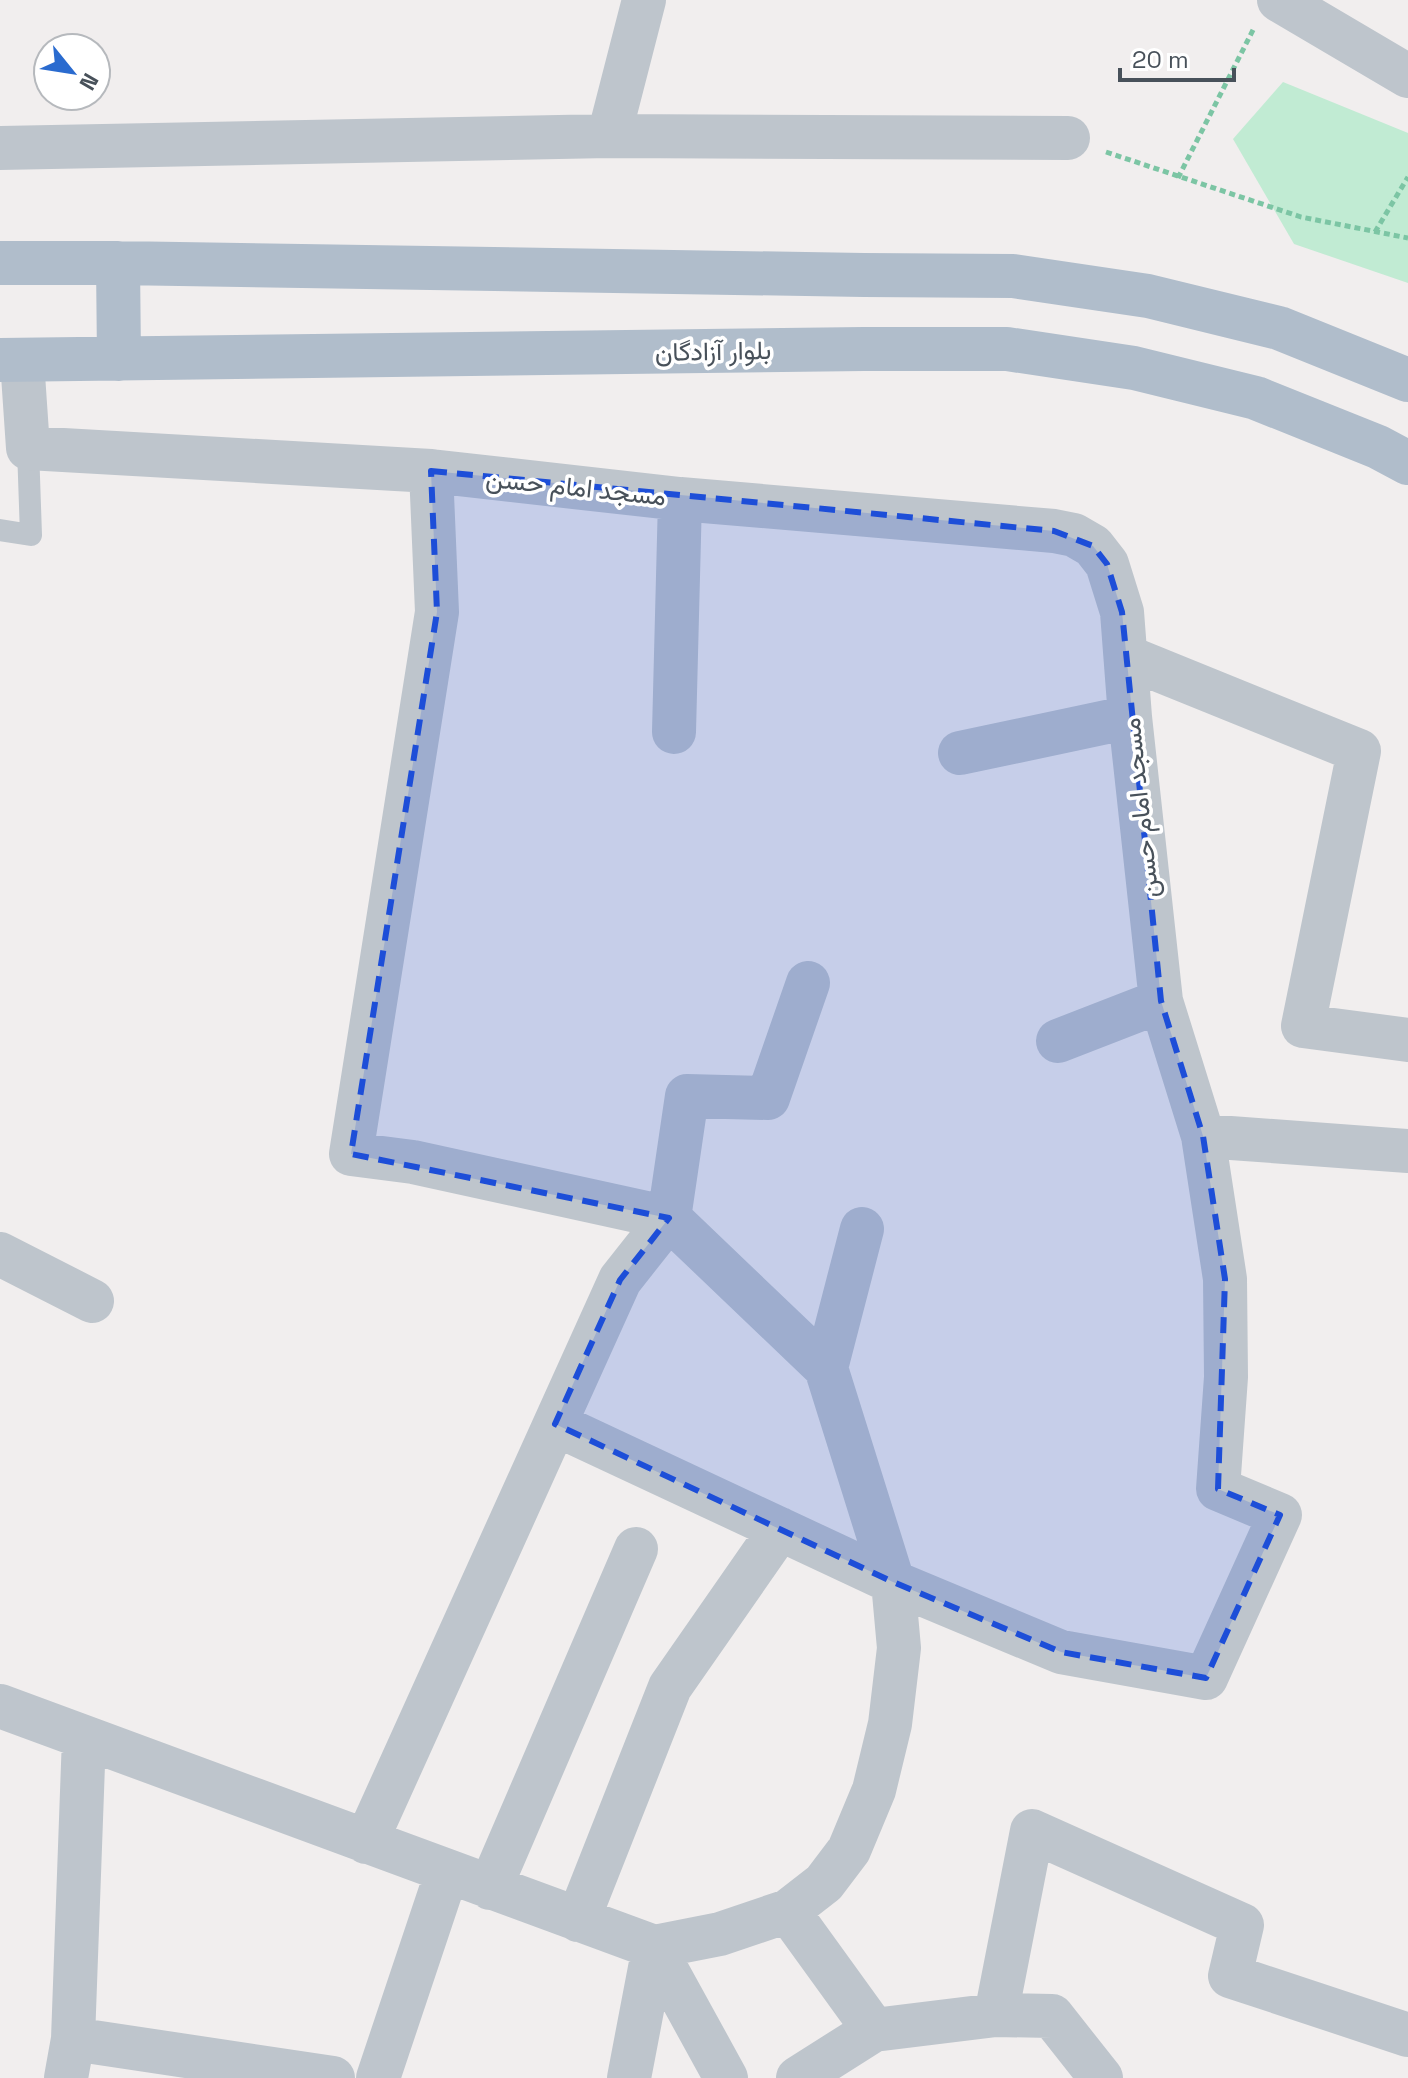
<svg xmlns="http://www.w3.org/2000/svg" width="1408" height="2078" viewBox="0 0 1408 2078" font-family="'Space Grotesk',Vazirmatn,sans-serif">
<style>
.green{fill:#c1ebd3}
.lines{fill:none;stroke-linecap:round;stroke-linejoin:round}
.path{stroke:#7cc5a4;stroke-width:5;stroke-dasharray:6 4;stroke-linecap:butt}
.lane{stroke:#bec5cc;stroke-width:22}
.street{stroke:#bec5cc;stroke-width:44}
.primary{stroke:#b0bdcb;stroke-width:44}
.marked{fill:#1d4ed8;fill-opacity:0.2;stroke:#1d4ed8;stroke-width:6;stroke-dasharray:16 10;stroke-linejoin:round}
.labels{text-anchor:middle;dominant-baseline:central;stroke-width:7;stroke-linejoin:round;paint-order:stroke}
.street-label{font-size:26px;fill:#48515a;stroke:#fff}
</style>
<rect width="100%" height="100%" fill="#f1eeee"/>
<path class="green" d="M1283 82 1408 133V283L1294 244 1233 139Z"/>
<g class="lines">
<path class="path" d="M1106 152 1301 217 1408 238
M1178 178 1254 28
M1375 232 1408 177"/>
<path class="lane" d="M0 530 31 535 28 448"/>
<path class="street" d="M1279 0 1408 76
M609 136 644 0
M0 148 609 136 1068 138
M431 471 680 499 1054 531 1074 535 1093 546 1107 564 1122 612 1130 717 1161 1001 1203 1136 1225 1279 1226 1377 1218 1489 1280 1515 1206 1678 1061 1652 893 1582 555 1424
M1127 657 1359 751 1303 1026 1408 1040
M674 732 680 499
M960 753 1130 717
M1058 1041 1161 1001
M1203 1136 1408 1151
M0 1254 92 1301
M826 1368 862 1229
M0 1706 654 1947 720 1934 788 1911 824 1883 849 1850 874 1790 890 1724 899 1648 893 1582 826 1368 669 1218 413 1162 351 1154 437 612 431 471 28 448 22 360
M84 1737 73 2039 333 2078
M366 1842 620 1280 669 1218 687 1096 768 1098 808 983
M490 1888 636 1549
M788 1911 874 2030 798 2078
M578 1920 670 1687 780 1529
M654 1947 726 2078
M996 2015 1032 1831 1242 1925 1230 1976 1408 2035
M874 2030 996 2015 1052 2016 1101 2078
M66 2078 73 2039
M378 2078 447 1872
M629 2078 654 1947"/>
<path class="primary" d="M0 263H118L864 275 1013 276 1148 296 1279 328 1408 380
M118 263 119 359
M0 360 864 349H1007L1134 368 1256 398 1378 447 1408 463"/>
</g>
<path class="marked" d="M431 471 1054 531 1093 546 1107 564 1122 612 1161 1001 1203 1136 1225 1279 1218 1489 1280 1515 1206 1678 1061 1652 893 1582 555 1424 620 1280 669 1218 351 1154 437 612Z"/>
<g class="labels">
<g class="street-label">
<text transform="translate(713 351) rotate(-1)">بلوار آزادگان</text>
<text transform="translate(576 487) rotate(6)">مسجد امام حسن</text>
<text transform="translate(1140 808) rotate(-96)">مسجد امام حسن</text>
</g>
</g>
<g transform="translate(72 72) rotate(120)"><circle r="38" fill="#ffffff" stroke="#b6b9bd" stroke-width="2"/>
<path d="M0-6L14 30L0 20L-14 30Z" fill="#2a6bcf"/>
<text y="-12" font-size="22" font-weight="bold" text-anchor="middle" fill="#48515a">N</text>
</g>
<path d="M1120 68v12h114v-12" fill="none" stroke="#48515a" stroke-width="4"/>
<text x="1132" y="68" font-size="24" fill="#48515a" stroke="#ffffff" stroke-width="6" paint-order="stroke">20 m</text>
</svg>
